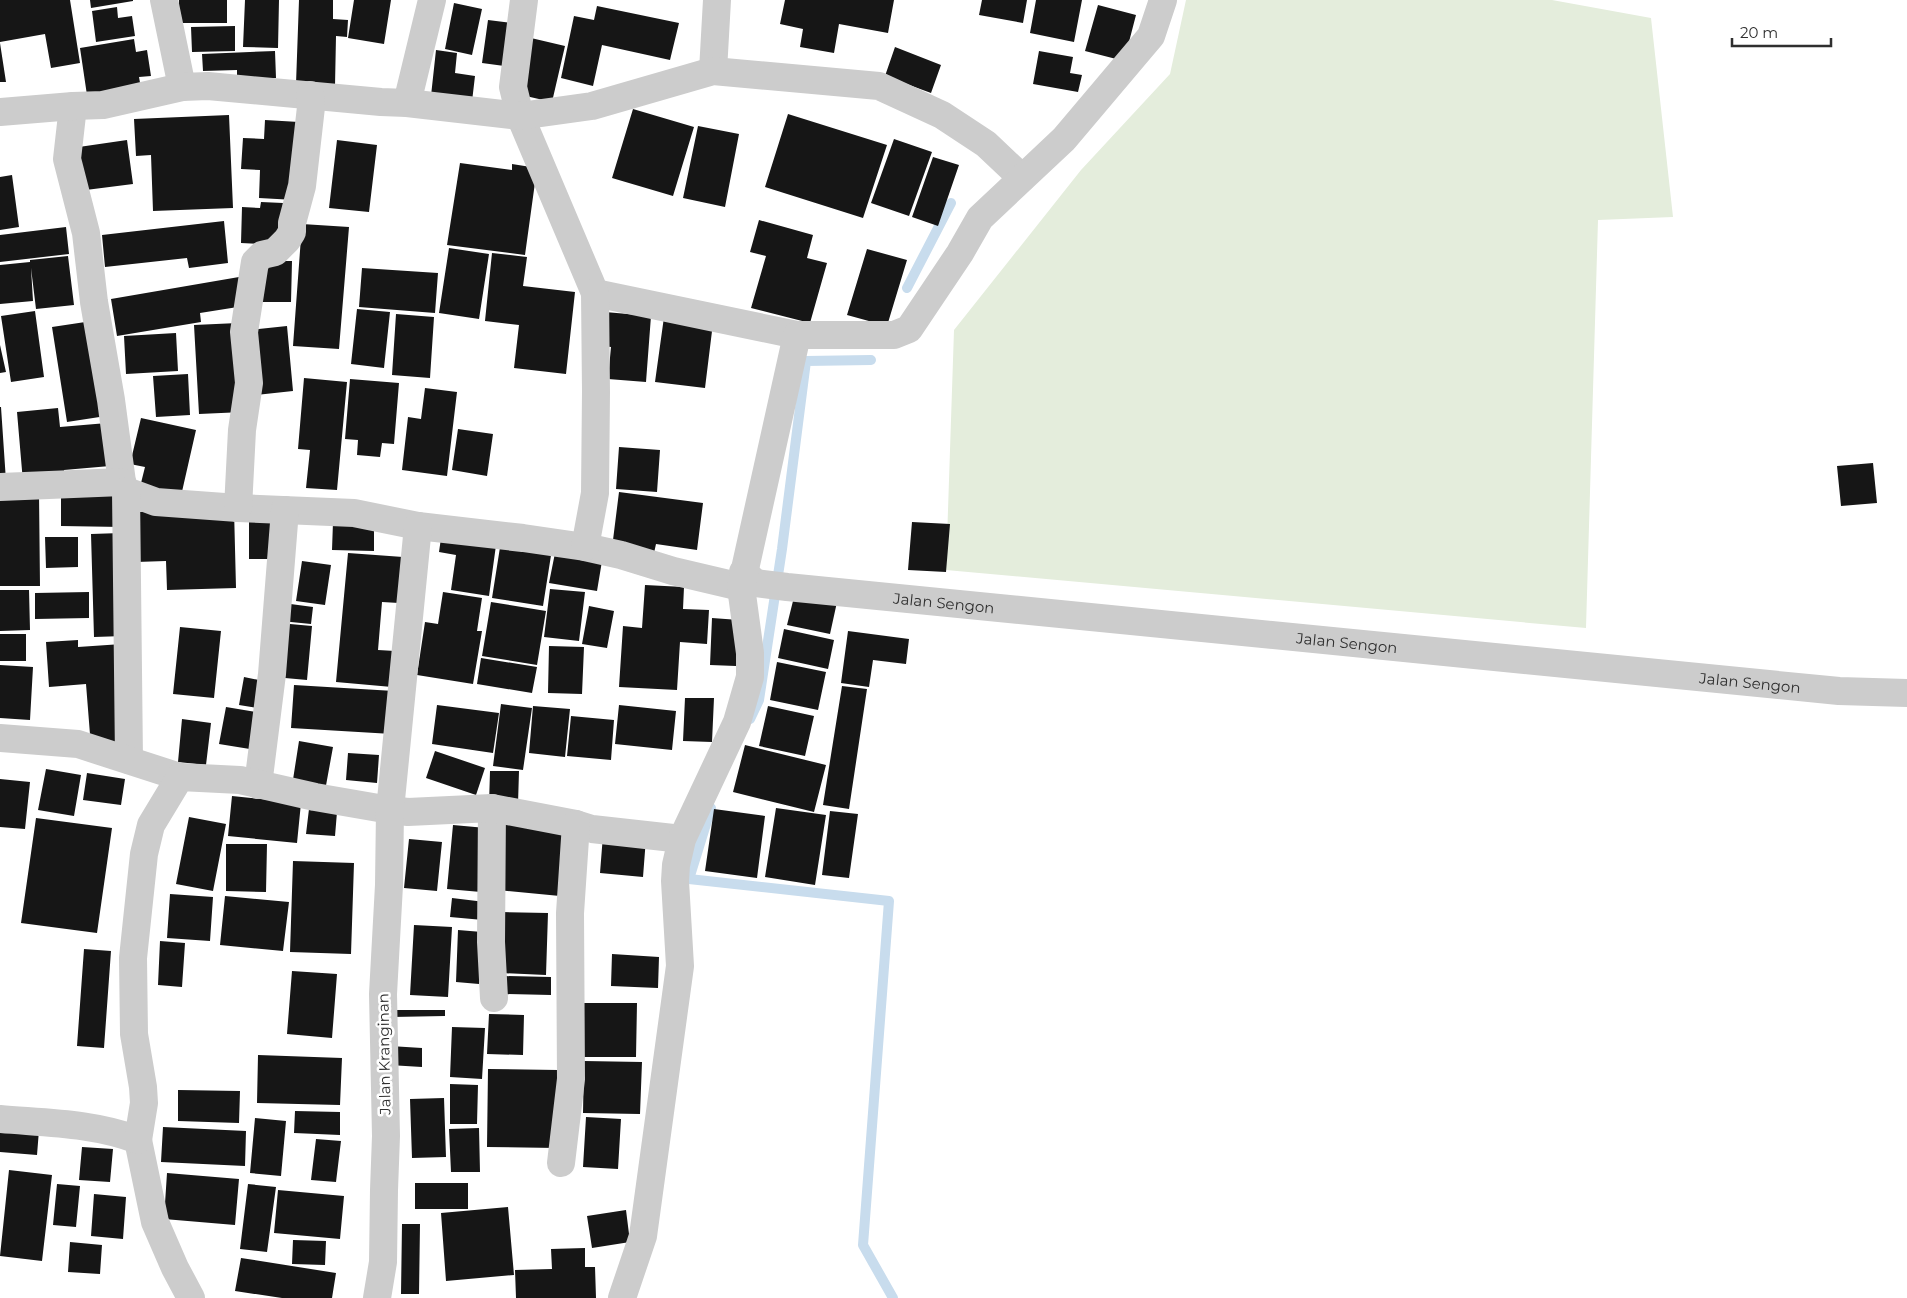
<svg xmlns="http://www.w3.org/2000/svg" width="1907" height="1298" viewBox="0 0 1907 1298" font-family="Montserrat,sans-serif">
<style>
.green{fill:#e4eddc}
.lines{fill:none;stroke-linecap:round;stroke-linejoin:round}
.stream{stroke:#c8dced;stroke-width:10}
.building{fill:#161616}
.minor{stroke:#ccc;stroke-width:28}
.labels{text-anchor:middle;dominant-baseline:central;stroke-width:5;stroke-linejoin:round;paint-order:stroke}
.street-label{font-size:15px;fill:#2f2f2f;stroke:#fff}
</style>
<rect width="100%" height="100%" fill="#fff"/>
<path class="green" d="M1186 0H1552L1651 18 1673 217 1598 220 1586 628 946 570 954 330 1081 170 1170 74Z"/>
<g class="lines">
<path class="stream" d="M907 288 951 203
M750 719 759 700 782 549 806 361 871 360
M711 808 689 879 889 901 863 1245 893 1298"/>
</g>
<path class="building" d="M0 0H70L80 63 51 68 45 34 0 42Z
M90 0H133V1L91 8Z
M179 0H227V23H179Z
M245 0H279L278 48 243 47Z
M299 0H333V19L348 20 347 37 336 36 335 86 296 84Z
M354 0H391L384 44 348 38Z
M785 0H894L888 33 839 24 834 53 800 47 803 29 780 24Z
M982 0H1027L1023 23 979 15Z
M1036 0H1082L1074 42 1030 33Z
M454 3 482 9 472 55 445 49Z
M1098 5 1136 15 1124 61 1085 51Z
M597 6 679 23 670 60 602 45 593 86 561 78 574 16 594 20Z
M117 7 118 18 132 16 135 36 96 42 92 11Z
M488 20 519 24 512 67 482 63Z
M235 26V51L192 52 191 27Z
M531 38 565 46 552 102 517 94Z
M134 39 136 52 147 50 151 76 139 77 142 94 88 102 80 48Z
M0 43 6 82H0Z
M895 47 941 65 931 93 885 76Z
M436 50 457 53 455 73 475 76 471 110 430 105Z
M275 51 276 78 237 79V70L203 71 202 54Z
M1039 51 1073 57 1070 73 1082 75 1078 92 1033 84Z
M633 109 694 127 673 196 612 178Z
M788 114 887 145 863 218 765 187Z
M229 115 233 208 153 211 151 155 136 156 134 119Z
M265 120 299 122 295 200 259 198 260 170 241 169 243 138 264 139Z
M698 126 739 134 725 207 683 198Z
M894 139 932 152 909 216 871 203Z
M127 140 133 184 78 191 72 148Z
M337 140 377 145 369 212 329 208Z
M933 157 959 165 938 226 912 217Z
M460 163 512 170V164L537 168 525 255 447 245Z
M12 175 19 227 0 230V177Z
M261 202 283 203 281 245 241 243 242 207 260 208Z
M759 220 813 235 807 258 827 263 810 323 751 308 766 256 750 252Z
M224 221 228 263 189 268 187 258 105 267 102 235Z
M302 224 349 227 339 349 293 346Z
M66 227 69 254 0 262V235Z
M449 248 489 254 479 319 439 313Z
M867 249 907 260 887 326 847 315Z
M492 253 527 257 523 286 575 292 566 374 514 368 519 325 485 321Z
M68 256 74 305 36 309 31 268 33 301 0 304V265L30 262V260Z
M262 261H292L291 302H262Z
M362 268 438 273 435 313 359 307Z
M239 277 244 306 200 313 201 322 117 336 111 299Z
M357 309 390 312 384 368 351 364Z
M35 311 44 377 11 382 1 316Z
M605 312 651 316 646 382 608 379 611 347 602 346Z
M396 314 434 317 430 378 392 375Z
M664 317 713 323 705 388 655 382Z
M92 321 106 416 67 422 52 327Z
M238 323 243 412 199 414 194 325Z
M287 326 293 391 256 395 250 330Z
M176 333 178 371 126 374 124 336Z
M0 345 6 372 0 373Z
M188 374 190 415 156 417 153 376Z
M304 378 347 382 337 490 306 488 310 450 298 449Z
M350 379 399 383 394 444 382 443 380 457 357 455 358 440 345 439Z
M425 388 457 392 447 476 402 470 408 417 421 419Z
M0 407H1L6 481H0Z
M58 408 60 427 107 423 110 466 64 470 65 479 23 482 17 412Z
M141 418 196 430 181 496 140 487 145 467 130 464Z
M458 429 493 434 487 476 452 470Z
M619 447 660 450 657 492 616 489Z
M1873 463 1877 503 1841 506 1837 466Z
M61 492 122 493V527L61 526Z
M619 492 703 503 697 550 656 544 654 553 612 548Z
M39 493 40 586H0V494Z
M234 509 236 588 167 590 166 561 136 562 134 512Z
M249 516 279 517V559H249Z
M333 522 374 523V551L332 550Z
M912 522 950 524 946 572 908 570Z
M442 531 497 538 489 596 451 590 456 555 439 552Z
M121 533 124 636 94 637 91 534Z
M45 537H78V567L46 568Z
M501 541 552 549 543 606 492 598Z
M348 553 403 557 399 603 382 602 378 650 395 651 392 687 336 682Z
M555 553 602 561 597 591 549 583Z
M302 561 331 565 325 605 296 601Z
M645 585 684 587 683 609 709 610 707 644 680 642 677 690 619 687 623 626 642 628Z
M550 589 585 592 579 641 544 637Z
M0 590H29L30 630 0 631Z
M89 592V618L35 619V593Z
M443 592 482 598 477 631H482L473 684 417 675 425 622 438 624Z
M795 593 837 602 830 634 787 625Z
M491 602 546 611 537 665 482 656Z
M283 603 313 607 311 624 281 621Z
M589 606 614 611 607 648 582 644Z
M712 618 739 620 736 666 710 665Z
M279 623 312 626 307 680 274 677Z
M180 627 221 631 214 698 173 694Z
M784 629 834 640 828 669 778 658Z
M848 631 909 639 906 664 873 660 869 687 841 683Z
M0 634H26V661H0Z
M78 640V647L122 644 128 744 91 747 86 684 49 687 46 642Z
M549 646 584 647 582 694 548 693Z
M481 658 537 667 532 693 477 684Z
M777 662 826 672 818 710 770 700Z
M0 665 33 667 30 720 0 718Z
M244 677 269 682 264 709 239 705Z
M294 685 394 691 392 734 291 728Z
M842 686 867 689 849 809 823 805Z
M685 698H714L712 742 683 741Z
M501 704 532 708 523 770 493 766Z
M437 705 499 713 493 753 432 744Z
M619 705 676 711 672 750 615 744Z
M533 706 570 709 565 757 529 753Z
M768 706 814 716 805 756 759 746Z
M226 707 262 713 256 750 219 744Z
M571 716 614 720 611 760 567 756Z
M182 719 211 723 206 765 178 762Z
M299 741 333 747 325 791 292 786Z
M745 745 826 765 814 812 733 792Z
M435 751 485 768 476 795 426 778Z
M348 753 379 755 377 783 346 780Z
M46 769 81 775 74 816 38 810Z
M490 771H519L518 804H489Z
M87 773 125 779 121 805 83 800Z
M0 779 30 782 25 829 0 827Z
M232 796 301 803 297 843 228 836Z
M776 808 826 815 815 885 765 877Z
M309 809 337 812 335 836 306 834Z
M714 809 765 816 757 878 705 871Z
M830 811 858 814 849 878 822 875Z
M189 817 226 824 213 891 176 884Z
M36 818 112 828 97 933 21 923Z
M505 819 566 825 560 896 497 890Z
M453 825 486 828 481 892 447 889Z
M603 835 646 838 643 877 600 873Z
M409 839 442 842 437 891 404 888Z
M226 844H267L266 892 226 891Z
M293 861 354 863 351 954 290 952Z
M170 894 213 897 210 941 167 938Z
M225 896 289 902 283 951 220 945Z
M452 898 485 902 483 920 450 917Z
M502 912 548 913 546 975 500 973Z
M414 925 452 927 448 997 410 995Z
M458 930 482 932 479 984 456 982Z
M160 941 185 943 182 987 158 985Z
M84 949 111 951 104 1048 77 1046Z
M612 954 659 957 658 988 611 986Z
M292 971 337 974 332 1038 287 1034Z
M504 976 551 977V995L503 994Z
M577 1003H637L636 1057H576Z
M392 1010H445V1016L392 1017Z
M489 1014 524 1015 523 1055 487 1054Z
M452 1027 485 1028 482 1079 450 1077Z
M390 1046 422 1048V1067L389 1065Z
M258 1055 342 1058 340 1105 257 1103Z
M584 1061 642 1062 640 1114 583 1113Z
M488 1069 558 1070 557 1148 487 1147Z
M450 1084 478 1085 477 1124H450Z
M178 1090 240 1091 239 1123 178 1121Z
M444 1098 446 1157 412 1158 410 1099Z
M295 1111 340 1112V1135L294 1133Z
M586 1117 621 1119 618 1169 583 1167Z
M255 1118 286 1121 281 1176 250 1173Z
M0 1126 39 1130 37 1155 0 1152Z
M163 1127 246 1131 245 1166 161 1162Z
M479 1128 480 1172H451L449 1129Z
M316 1139 341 1141 336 1182 311 1180Z
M82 1147 113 1149 110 1182 79 1180Z
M9 1170 52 1175 42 1261 0 1256Z
M167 1173 239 1179 235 1225 164 1219Z
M415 1183H468V1209H415Z
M57 1184 80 1186 76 1227 53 1225Z
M248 1184 276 1187 267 1252 240 1249Z
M278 1190 344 1196 340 1239 274 1233Z
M94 1194 126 1197 123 1239 91 1236Z
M508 1207 514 1275 446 1281 441 1213Z
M626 1210 630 1242 592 1248 587 1216Z
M402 1224H420L419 1294H401Z
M293 1240 326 1241 325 1265 292 1264Z
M70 1242 102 1245 100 1274 68 1272Z
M585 1248V1267H595L596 1298H516L515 1270 552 1269 551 1249Z
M241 1258 336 1273 332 1298H282L235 1291Z"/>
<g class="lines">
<g class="minor">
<path d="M164 0 182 87"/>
<path d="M524 0 513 87 520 116 595 293 797 335"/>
<path d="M713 71 717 0"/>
<path d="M407 103 432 0"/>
<path d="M73 106 67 159 86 233 94 302 111 400 122 482 126 491 156 502 238 508 354 513 418 526 523 538 585 547 621 555 673 571 741 587"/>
<path d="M0 112 73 106 103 105 182 87 208 86 381 102 407 103 520 116 592 106 713 71 879 86 942 115 986 144 1022 178"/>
<path d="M0 487 122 482"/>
<path d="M126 491 129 760"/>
<path d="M238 508 242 430 249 383 244 332 255 262 262 255 275 252 287 240 292 232V223L302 186 311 107 310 95"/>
<path d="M585 547 595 493 596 392 595 293"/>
<path id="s1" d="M743 572 756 583 787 587 1839 691 1907 693"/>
<path d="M0 738 78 744 180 777"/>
<path d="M258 785 272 674 285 510"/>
<path d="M492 808 491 942 494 998"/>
<path d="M0 1119C46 1123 94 1123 138 1140L155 1222 175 1268 191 1298"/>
<path d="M138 1140 144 1103 143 1087 134 1034 133 958 144 854 151 825 180 777 240 780 315 797 390 810 408 812 492 808 576 824 592 829 682 839"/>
<path d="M561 1163 571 1079 570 913 576 824"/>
<path d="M377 1298 383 1262 384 1190 386 1136 383 994 389 885 390 810 418 526"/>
<path d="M622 1298 643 1236 680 966 675 881 676 865 682 839 737 722 750 677V653L741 587 797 335H894L909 329 960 253 980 218 1064 139 1151 36 1163 0"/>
</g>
</g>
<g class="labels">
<g class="street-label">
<text stroke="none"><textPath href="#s1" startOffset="206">Jalan Sengon</textPath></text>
<text stroke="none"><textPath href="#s1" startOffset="611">Jalan Sengon</textPath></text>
<text stroke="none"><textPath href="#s1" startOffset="1016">Jalan Sengon</textPath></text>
<text transform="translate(384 1054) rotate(-91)">Jalan Kranginan</text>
</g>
</g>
<path d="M1732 38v8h99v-8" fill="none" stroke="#2f2f2f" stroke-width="2.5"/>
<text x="1740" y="38" font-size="15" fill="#2f2f2f" stroke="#ffffff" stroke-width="4" paint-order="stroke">20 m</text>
</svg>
